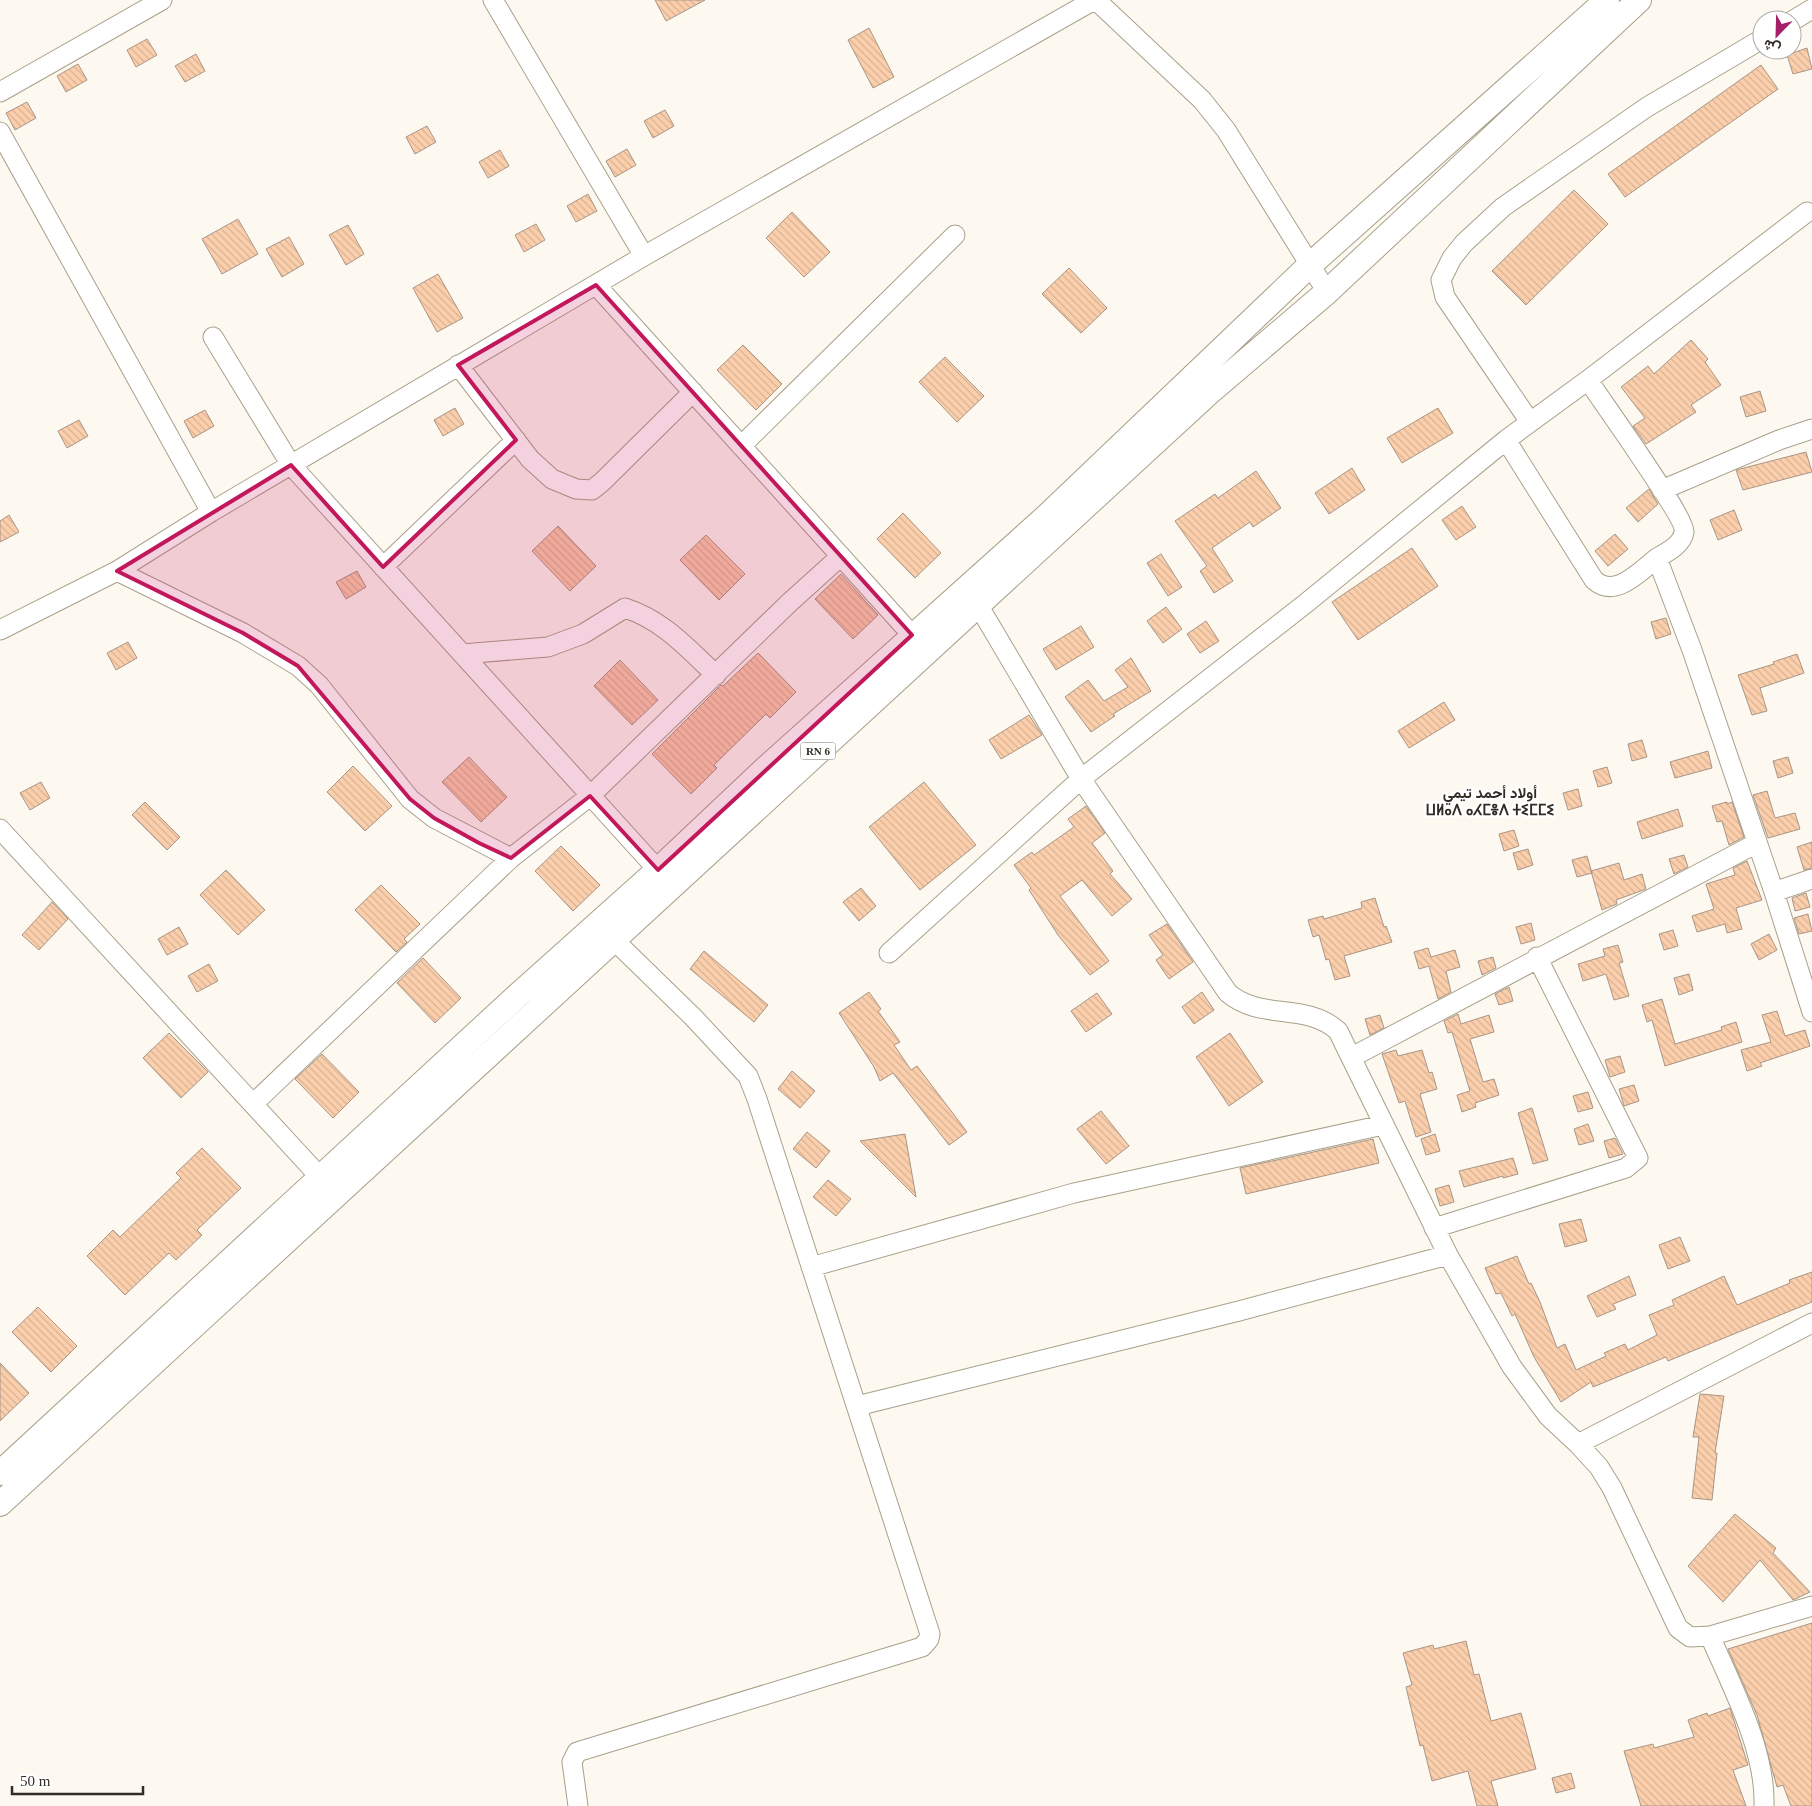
<svg xmlns="http://www.w3.org/2000/svg" width="1812" height="1806" viewBox="0 0 1812 1806" font-family="'Times New Roman',Vazirmatn,'Noto Sans Tifinagh',serif">
<style>
.building{fill:url(#building-back-hatch);stroke:#a99586}
.lines{fill:none;stroke-linecap:round;stroke-linejoin:round}
.minor-casing{stroke:#a9a08a;stroke-width:21}
.major-casing{stroke:#a9a08a;stroke-width:26}
.minor{stroke:#fff;stroke-width:19}
.major{stroke:#fff;stroke-width:24}
.marked{fill:#c2185b;fill-opacity:0.2;stroke:#c2185b;stroke-width:4;stroke-linejoin:round}
.labels{text-anchor:middle;dominant-baseline:central;stroke-width:4.5;stroke-linejoin:round;paint-order:stroke}
.shield{fill:#fff;stroke:#6f6c66;stroke-width:1}
.shield-label{font-size:11px;font-weight:bold;fill:#312d25}
.quarter-label{font-size:15px;font-weight:bold;fill:#312d25;stroke:#fff}
</style>
<defs>
<pattern id="building-back-hatch" width="6" height="6" patternUnits="userSpaceOnUse" patternTransform="scale(1.25)"><rect width="6" height="6" fill="#fbcfac"/><path d="M-1 5l2 2M0 0l6 6M5-1l2 2" fill="none" stroke="#d8b294"/></pattern>
</defs>
<rect width="100%" height="100%" fill="#fdf9f0"/>
<path class="building" d="M655 0H705L666 21Z
M869 28 894 77 873 88 848 40Z
M147 39 157 55 136 67 127 50Z
M1807 48 1812 69 1793 74 1787 55Z
M196 54 205 71 185 82 175 66Z
M78 64 87 80 66 92 57 76Z
M1761 65 1778 89 1625 197 1608 174Z
M27 102 36 118 15 130 6 113Z
M665 110 674 126 653 138 644 121Z
M427 126 436 142 415 154 406 137Z
M627 149 636 165 615 177 606 161Z
M500 150 509 166 488 178 479 162Z
M1574 190 1608 224 1526 305 1492 271Z
M588 194 597 211 576 222 567 206Z
M792 212 830 252 804 277 766 238Z
M238 219 258 254 222 274 202 239Z
M536 224 545 240 524 252 515 235Z
M348 225 364 254 346 265 329 235Z
M289 237 304 264 282 277 266 249Z
M1069 268 1107 308 1081 333 1042 294Z
M438 274 463 318 437 332 413 288Z
M1691 340 1708 359 1705 362 1721 385 1691 405 1696 412 1646 444 1633 426 1645 418 1621 387 1648 366 1654 374Z
M743 345 782 384 756 410 717 370Z
M945 357 984 396 957 422 919 382Z
M1760 391 1766 411 1746 417 1740 397Z
M455 408 464 424 443 436 434 420Z
M1438 408 1453 433 1402 463 1387 438Z
M205 410 214 426 193 438 184 421Z
M79 420 88 436 67 448 58 431Z
M1806 452 1812 472 1743 490 1736 470Z
M1352 468 1365 490 1329 514 1315 493Z
M1256 471 1281 508 1253 527 1250 522 1212 548 1233 581 1214 593 1200 571 1207 566 1175 521 1215 494 1218 498Z
M1649 489 1658 504 1638 522 1626 508Z
M1462 506 1476 527 1456 540 1442 520Z
M1734 510 1742 530 1718 540 1710 520Z
M903 513 941 553 915 578 877 539Z
M9 515 19 532 0 542V521Z
M558 526 596 566 570 591 532 551Z
M1615 534 1628 549 1608 566 1595 551Z
M706 535 745 574 719 600 680 560Z
M1412 548 1438 586 1358 640 1332 602Z
M1161 554 1182 587 1168 596 1147 563Z
M357 571 366 587 346 599 336 582Z
M841 574 878 615 853 639 815 599Z
M1166 607 1182 629 1163 643 1147 621Z
M1666 618 1671 634 1656 639 1651 622Z
M1206 621 1219 641 1200 653 1187 634Z
M1081 626 1094 647 1056 670 1043 649Z
M128 642 137 658 116 670 107 653Z
M758 653 796 692 770 718 766 714 714 765 717 768 691 794 652 754 721 685 723 686Z
M1797 654 1804 673 1760 688 1767 711 1752 715 1738 675 1774 664 1773 662Z
M1131 658 1151 691 1113 714 1115 716 1091 732 1065 697 1088 680 1104 701 1128 687 1115 670Z
M620 660 658 700 632 725 594 686Z
M1444 702 1455 720 1409 748 1398 731Z
M1029 715 1042 735 1001 759 989 740Z
M1642 740 1647 757 1632 761 1628 744Z
M1708 751 1712 768 1675 778 1670 762Z
M469 757 507 797 481 822 442 782Z
M1788 757 1793 773 1778 778 1773 761Z
M353 766 392 806 365 831 327 792Z
M1607 767 1612 783 1598 787 1593 771Z
M41 782 50 798 30 810 20 793Z
M924 782 976 845 920 890 869 827Z
M1578 789 1582 806 1568 810 1563 793Z
M1767 791 1775 818 1795 813 1800 829 1768 838 1753 795Z
M145 802 180 837 167 850 132 815Z
M1727 802V804L1732 802 1744 837 1729 845 1722 821 1717 822 1712 806Z
M1086 806 1105 833 1092 843 1113 871 1110 874 1132 899 1112 916 1082 880 1060 896 1109 961 1090 975 1058 935 1029 890 1031 888 1014 865 1032 852 1034 855 1074 827 1068 819Z
M1678 809 1683 826 1642 839 1637 822Z
M1514 830 1519 846 1504 851 1499 834Z
M1812 842V868L1804 870 1797 847Z
M561 846 600 885 573 911 535 871Z
M1528 849 1533 865 1518 870 1513 853Z
M1684 855 1688 867 1674 874 1669 859Z
M1587 856 1592 873 1577 877 1572 860Z
M1747 861 1762 900 1736 908 1742 929 1727 933 1725 924 1697 932 1692 916 1714 909 1706 884 1735 875 1733 868Z
M1619 863 1624 880 1642 874 1646 889 1616 900 1617 904 1602 910 1591 871Z
M226 870 265 910 238 935 200 895Z
M381 885 420 924 404 939 407 942 396 952 355 910Z
M861 888 876 906 859 921 843 902Z
M1806 893 1810 907 1795 911 1792 898Z
M1375 898 1384 927 1386 926 1392 942 1344 956 1350 976 1335 980 1329 959 1326 960 1319 935 1313 937 1308 920 1323 916 1324 919 1362 908 1361 902Z
M52 902 68 919 39 950 22 935Z
M1808 914 1812 931 1799 934 1794 918Z
M1531 923 1535 940 1521 944 1516 927Z
M1167 924 1193 962 1169 979 1156 960 1163 955 1149 935Z
M179 927 188 944 167 955 158 939Z
M1673 930 1678 946 1664 950 1659 934Z
M1769 934 1777 950 1759 960 1751 944Z
M1618 945 1623 962 1619 963 1629 996 1614 1000 1606 974 1583 981 1578 964 1605 956 1603 949Z
M1428 948 1431 957 1455 950 1460 967 1446 971 1451 992 1438 999 1429 966 1419 969 1414 952Z
M704 951 768 1005 754 1022 690 969Z
M1493 957 1496 968 1482 975 1478 961Z
M423 958 461 998 435 1023 397 983Z
M209 964 218 981 197 992 188 976Z
M1689 974 1693 990 1679 995 1674 978Z
M1509 987 1513 1001 1499 1005 1495 994Z
M869 992 881 1009 878 1011 900 1042 894 1045 911 1070 917 1066 967 1132 949 1145 893 1073 880 1081 874 1067 839 1013Z
M1202 992 1214 1010 1194 1024 1182 1007Z
M1097 993 1112 1014 1086 1032 1071 1011Z
M1662 999 1675 1044 1722 1030 1721 1027 1736 1022 1742 1042 1665 1066 1652 1020 1647 1022 1642 1005Z
M1777 1011 1785 1036 1805 1030 1810 1046 1760 1063 1762 1066 1747 1071 1741 1050 1771 1042 1762 1015Z
M1458 1014 1461 1024 1489 1015 1494 1032 1470 1039 1483 1082 1494 1079 1499 1095 1475 1103 1476 1107 1462 1112 1457 1095 1470 1091 1452 1032 1448 1033 1444 1021Z
M1380 1015 1384 1028 1370 1035 1365 1019Z
M169 1033 208 1072 181 1098 143 1058Z
M1230 1033 1263 1082 1229 1106 1196 1057Z
M1396 1050 1398 1056 1422 1050 1429 1073 1432 1072 1437 1089 1420 1094 1431 1132 1416 1137 1405 1101 1399 1103 1382 1054Z
M322 1054 359 1092 333 1118 295 1079Z
M1620 1056 1625 1072 1610 1077 1605 1060Z
M792 1071 815 1091 800 1108 778 1089Z
M1634 1085 1639 1101 1624 1106 1619 1089Z
M1588 1092 1593 1108 1578 1112 1573 1096Z
M1532 1108 1548 1160 1533 1164 1518 1113Z
M1101 1111 1129 1146 1106 1164 1077 1129Z
M1588 1124 1594 1141 1579 1145 1574 1129Z
M807 1132 830 1151 816 1168 793 1149Z
M905 1134 916 1197 860 1141Z
M1435 1134 1440 1151 1426 1155 1421 1139Z
M1615 1138 1623 1154 1609 1158 1604 1141Z
M1373 1139 1379 1163 1246 1194 1240 1168Z
M202 1148 241 1188 197 1230 202 1235 176 1260 169 1253 125 1295 87 1256 113 1230 120 1237 181 1178 176 1173Z
M1513 1158 1518 1174 1503 1178V1176L1464 1187 1459 1171Z
M828 1180 851 1199 836 1216 813 1197Z
M1449 1185 1454 1202 1440 1206 1435 1189Z
M1581 1219 1587 1241 1565 1247 1559 1224Z
M1680 1237 1690 1261 1668 1269 1659 1245Z
M1517 1256 1529 1284 1531 1283 1540 1302 1557 1348 1565 1344 1576 1370 1606 1356 1604 1353 1625 1344 1628 1350 1657 1335 1649 1315 1674 1305 1672 1300 1724 1276 1737 1305 1790 1283 1789 1280 1812 1272V1302L1668 1361 1666 1357 1593 1387 1591 1382 1561 1402 1534 1357 1515 1314 1512 1316 1501 1293 1496 1294 1485 1268Z
M1629 1276 1636 1295 1613 1304 1616 1309 1597 1317 1587 1296Z
M38 1307 77 1346 51 1372 12 1332Z
M0 1363 29 1393 0 1421Z
M1700 1394 1724 1396 1715 1453H1717L1712 1500 1692 1498 1699 1437H1693Z
M1735 1514 1776 1548 1773 1553 1810 1592 1793 1600 1760 1560 1723 1602 1688 1566Z
M1812 1623V1806H1791L1783 1785 1777 1787 1757 1715 1728 1649Z
M1466 1641 1474 1675 1479 1674 1491 1721 1521 1713 1536 1769 1491 1781 1498 1806H1477L1468 1771 1432 1781 1423 1745 1420 1746 1406 1687 1412 1685 1403 1653 1433 1645 1434 1649Z
M1730 1708 1748 1765 1733 1770 1746 1806H1641L1624 1751 1653 1744 1654 1748 1694 1737 1688 1720 1707 1713 1708 1716Z
M1571 1773 1575 1788 1556 1793 1552 1778Z"/>
<g class="lines">
<defs>
<path id="minor" d="M493 0 644 256
M1096 0 1202 100 1226 130 1327 292
M1792 21 1812 9
M0 92 162 0
M0 132 211 512
M596 285 912 635
M213 337 291 465 658 870
M458 365 530 459 552 479 576 489 592 490 602 482 693 392
M1588 380 1807 212
M1530 422 1445 297 1441 280 1452 258 1464 243 1503 207 1647 107 1762 39
M1506 440 1594 580C1615 599 1639 572 1657 558L1692 650 1774 892 1812 1012
M741 446 955 235
M1662 490 1779 440 1812 429
M383 567 516 440
M117 571 243 633 298 666 319 685 410 799 434 818 511 858 590 796 789 603 841 556
M971 593 1081 779 1228 993C1261 1021 1306 1002 1338 1031L1448 1255 1512 1367 1548 1416 1578 1444 1599 1467 1612 1488 1678 1628 1690 1637 1710 1636 1812 1606
M0 630 117 571 211 512 644 256 1094 0
M462 654 548 647 583 634 625 608C663 620 688 649 716 675
M0 829 320 1177
M1774 892 1812 879
M889 953 1081 779 1305 604 1506 440 1588 380C1601 400 1686 518 1684 532 1682 545 1667 552 1657 558
M1352 1057 1757 843
M253 1104 511 858
M1434 1228 1626 1168 1638 1158 1537 957
M811 1267 1074 1193 1383 1125
M857 1406 1239 1311 1448 1255
M1578 1444 1812 1323
M1710 1636C1732 1687 1766 1750 1764 1806
M578 1806 572 1762 577 1752 922 1647 929 1639 930 1634 757 1099 748 1076 693 1017 615 941"/>
<path id="major" d="M0 1473 517 996 658 870 765 769 1047 516 1310 265 1607 0
M0 1504 1212 390 1327 292 1639 0"/>
</defs>
<use href="#minor" class="minor-casing"/>
<use href="#major" class="major-casing"/>
<use href="#minor" class="minor"/>
<use href="#major" class="major"/>
</g>
<path class="marked" d="M596 285 912 635 658 870 590 796 511 858 479 843 434 818 410 799 298 666 243 633 117 571 291 465 383 567 516 440 458 365Z"/>
<g class="labels">
<rect class="shield" x="800.5" y="742.5" width="35" height="17" rx="4"/>
<g class="shield-label">
<text x="818" y="751">RN 6</text>
</g>
<g class="quarter-label">
<text x="1490" y="793">أولاد أحمد تيمي<tspan x="1490" dy="17">ⵡⵍⴰⴷ ⴰⵃⵎⴻⴷ ⵜⵉⵎⵎⵉ</tspan></text>
</g>
</g>
<g transform="translate(1777 35) rotate(203)"><circle r="24" fill="#ffffff" stroke="#adaba8"/>
<path d="M0-4L9 19L0 12L-9 19Z" fill="#a41e69"/>
<text y="-8" font-size="14" font-weight="bold" text-anchor="middle" fill="#312d25">ش</text>
</g>
<path d="M12 1786v8h131v-8" fill="none" stroke="#312d25" stroke-width="2.5"/>
<text x="20" y="1786" font-size="15" fill="#312d25" stroke="#ffffff" stroke-width="4" paint-order="stroke">50 m</text>
</svg>
